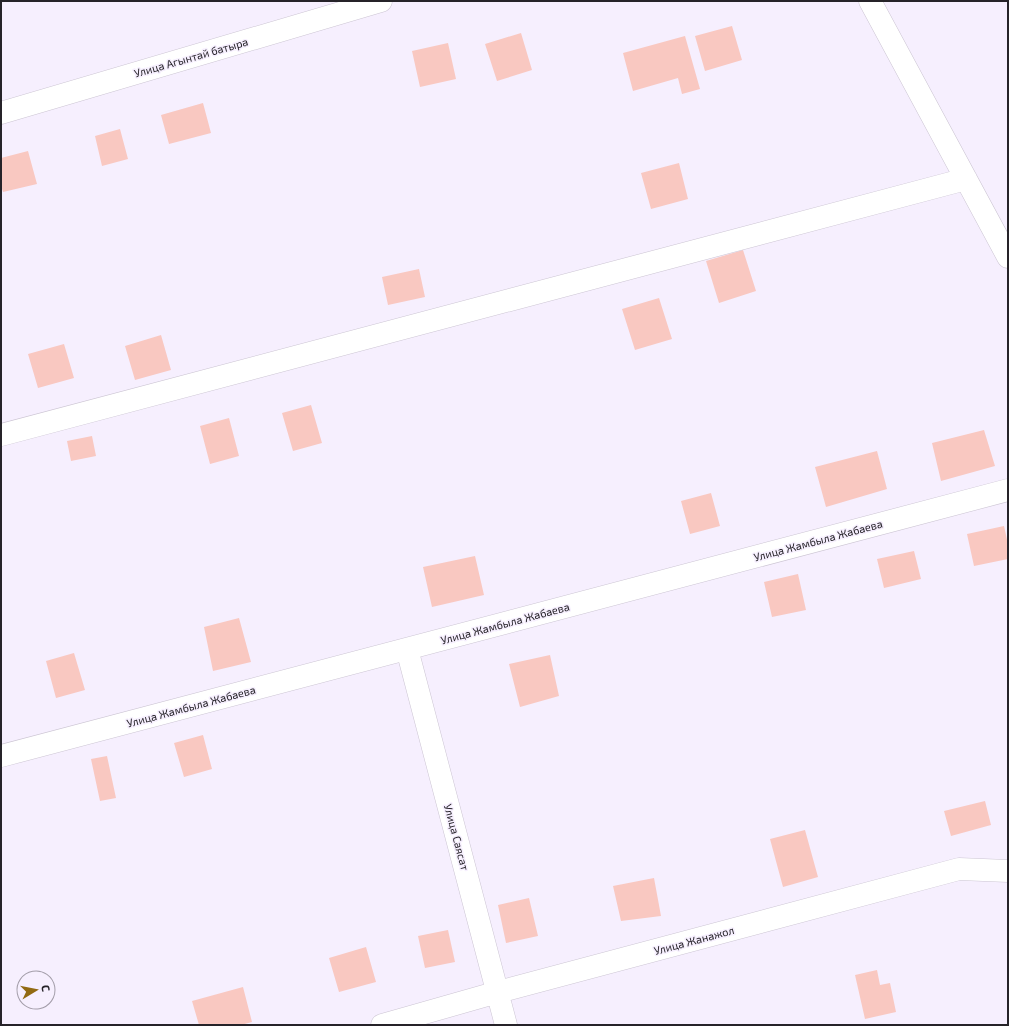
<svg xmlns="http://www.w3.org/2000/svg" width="1009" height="1026" viewBox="0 0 1009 1026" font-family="'Exo 2',sans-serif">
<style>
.building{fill:#f9c8c1}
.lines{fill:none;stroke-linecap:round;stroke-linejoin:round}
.minor-casing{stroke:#ccc5d3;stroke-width:23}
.minor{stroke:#fff;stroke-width:22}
.labels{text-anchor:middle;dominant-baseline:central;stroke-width:3;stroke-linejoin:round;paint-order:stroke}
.street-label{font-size:11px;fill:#262329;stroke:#f6effe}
</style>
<rect width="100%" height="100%" fill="#f6effe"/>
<path class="building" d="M732 26 742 60 705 71 695 36Z
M521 33 532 70 497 81 485 44Z
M685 36 700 89 682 94 678 78 633 91 623 53Z
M448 43 456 79 420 87 412 51Z
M203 103 211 133 169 144 161 115Z
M120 129 128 159 102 166 95 136Z
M28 151 37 184 3 192 1 186V158Z
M679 163 688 199 651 209 641 173Z
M743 250 756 291 719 303 706 261Z
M419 269 425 297 388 305 382 277Z
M659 298 672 339 635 350 622 309Z
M161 335 171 370 135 380 125 346Z
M64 344 74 378 38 388 28 354Z
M311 405 322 443 293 451 282 413Z
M229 418 239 456 210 464 200 426Z
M984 430 995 466 941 481 932 443Z
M92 436 96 456 71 461 67 441Z
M877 451 887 489 826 507 815 467Z
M711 493 720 526 690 534 681 501Z
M1004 526 1008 544V559L974 566 967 534Z
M914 551 921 579 884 588 877 559Z
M475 556 484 595 432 607 423 567Z
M798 574 806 610 772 617 764 582Z
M239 618 251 662 213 671 204 627Z
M74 653 85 690 56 698 46 661Z
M550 655 559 696 520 707 509 664Z
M203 735 212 769 184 777 174 743Z
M107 756 116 798 100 801 91 759Z
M985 801 991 825 951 836 944 811Z
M805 830 818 877 783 887 770 839Z
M654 878 661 916 621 921 613 886Z
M529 898 538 936 506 943 498 905Z
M448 930 455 962 425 968 418 936Z
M366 947 376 982 339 992 329 958Z
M877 970 880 985 890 983 896 1012 865 1019 855 975Z
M243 987 252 1022 241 1025H199L192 1001Z"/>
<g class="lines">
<defs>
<path id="minor" d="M870 1 1008 257
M1 113 381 1
M1 435 966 179
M407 649 506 1025
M1 756 1008 490
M382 1025 498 992 959 869 1008 871"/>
</defs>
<use href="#minor" class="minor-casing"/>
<use href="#minor" class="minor"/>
</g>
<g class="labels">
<g class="street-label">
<text transform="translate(191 57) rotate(-16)">Улица Агынтай батыра</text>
<text transform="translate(818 540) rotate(-15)">Улица Жамбыла Жабаева</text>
<text transform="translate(505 623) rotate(-15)">Улица Жамбыла Жабаева</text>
<text transform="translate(191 706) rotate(-15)">Улица Жамбыла Жабаева</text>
<text transform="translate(457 837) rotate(75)">Улица Саясат</text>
<text transform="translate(694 940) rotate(-15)">Улица Жанажол</text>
</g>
</g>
<rect width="1009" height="1026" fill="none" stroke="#262329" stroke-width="4"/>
<g transform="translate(36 990) rotate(80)"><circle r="19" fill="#f6effe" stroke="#a39da9"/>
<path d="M0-3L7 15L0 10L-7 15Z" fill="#926a12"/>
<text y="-6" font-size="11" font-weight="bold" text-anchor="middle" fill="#262329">С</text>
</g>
</svg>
